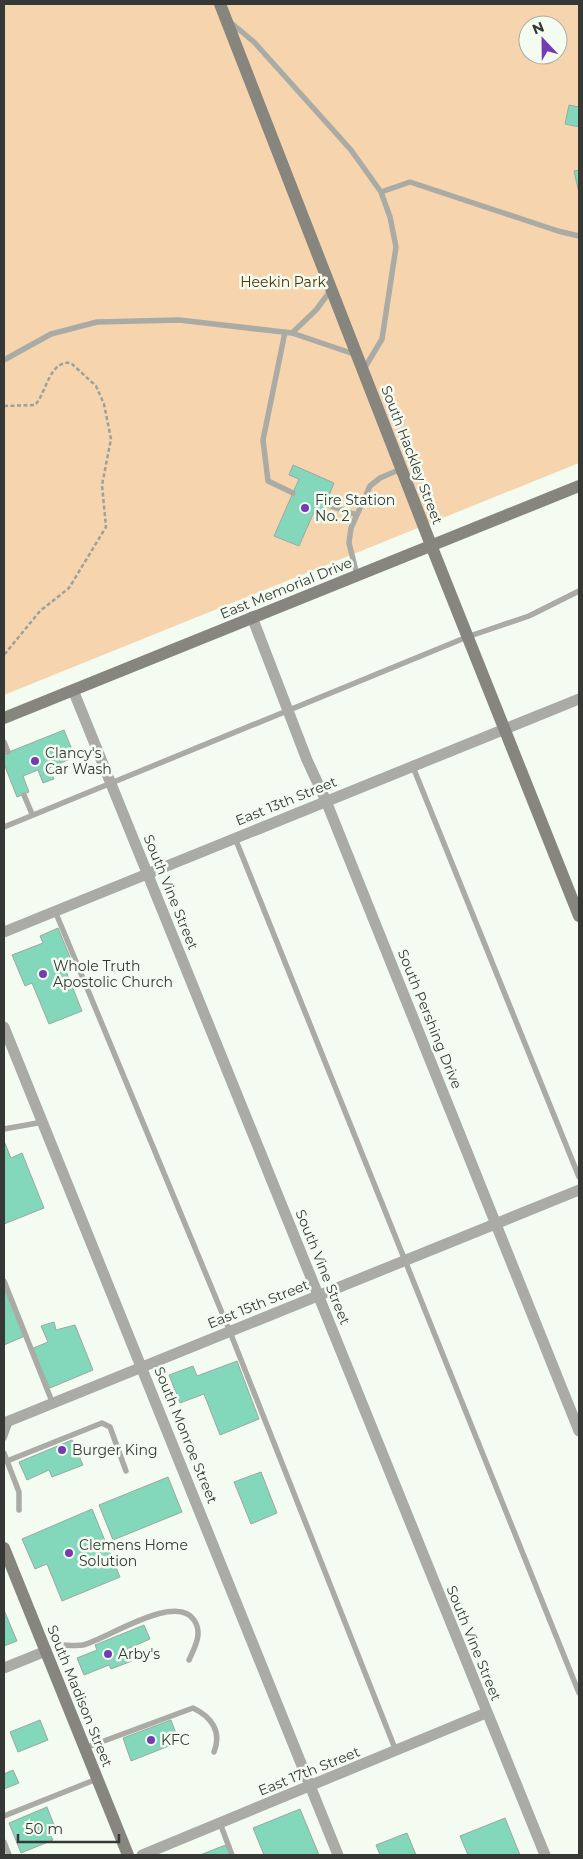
<svg xmlns="http://www.w3.org/2000/svg" width="583" height="1859" viewBox="0 0 583 1859" font-family="Montserrat,sans-serif">
<style>
.green{fill:#f6d5ae;fill-rule:evenodd}
.building{fill:#83d7bb;stroke:#9ca8a3}
.lines{fill:none;stroke-linecap:round;stroke-linejoin:round}
.path{stroke:#9ca29b;stroke-width:2.5;stroke-dasharray:4 2.5;stroke-linecap:butt}
.lane{stroke:#ababa6;stroke-width:5.5}
.street{stroke:#ababa6;stroke-width:11}
.secondary{stroke:#86867e;stroke-width:12}
.poi-dot{fill:#743bb2;stroke:#f4fcf2;stroke-width:2}
.labels{text-anchor:middle;dominant-baseline:central;stroke-width:5;stroke-linejoin:round;paint-order:stroke}
.park-label{font-size:14px;fill:#4f3100;stroke:#f4fcf2}
.street-label{font-size:14px;fill:#353834;stroke:#f4fcf2}
.poi-label{font-size:14px;fill:#353834;stroke:#f4fcf2;text-anchor:start}
</style>
<rect width="100%" height="100%" fill="#f4fcf2"/>
<path class="green" d="M4 4H579V463L4 695ZM528 25H558V55H528Z"/>
<path class="building" d="M569 105 579 107V127L565 124Z
M579 170V193L574 171Z
M293 465 334 483 321 515 314 512 299 546 274 536 299 479 289 475Z
M64 730 75 757 49 768 54 779 43 783 38 770 23 776 29 792 17 797 4 764V754Z
M58 928 72 962 64 966 82 1011 49 1024 32 983 25 986 12 955 43 943 40 936Z
M4 1141 11 1158 22 1153 44 1208 4 1224Z
M4 1285 25 1336 4 1345Z
M54 1322 56 1330 75 1325 93 1370 50 1388 31 1349 48 1342 41 1326Z
M237 1361 259 1419 220 1435 204 1394 180 1403 169 1375 193 1366 197 1376Z
M72 1440 83 1465 52 1477 49 1470 27 1480 19 1462Z
M261 1472 277 1513 251 1524 234 1482Z
M168 1477 182 1512 113 1540 99 1505Z
M92 1509 120 1577 62 1601 47 1564 35 1569 22 1539Z
M4 1610 17 1641 4 1646Z
M144 1625 150 1639 127 1649 132 1661 111 1669 109 1665 84 1675 77 1658 97 1650 95 1645Z
M40 1720 48 1740 18 1752 10 1732Z
M171 1720 179 1742 131 1761 123 1738Z
M13 1770 19 1783 4 1789V1774Z
M47 1807 54 1825 47 1828 53 1840 21 1853 9 1823Z
M300 1809 319 1855H264L253 1828Z
M505 1818 520 1855H468L460 1836Z
M407 1833 416 1855H380L376 1845Z
M228 1844 232 1855H200Z"/>
<g class="lines">
<path class="path" d="M4 406 35 405C47 392 49 360 71 363L96 386 104 404 111 439 102 485 106 527 69 588 40 611 4 655"/>
<path class="lane" d="M230 22 254 42 351 150 381 192 390 217 396 247 382 339 364 369
M381 192 410 182 558 231 579 236
M285 332 263 440 268 481 293 493
M292 333 316 310 331 290
M4 360 51 334 97 322 179 320 292 333 354 354
M325 504 357 515
M357 575 349 543 351 528 370 486 380 478 401 469
M4 742 8 752
M413 767 579 1177
M24 795 32 814
M4 827 467 637 529 616 579 591
M235 838 579 1693
M55 911 230 1332 396 1751
M4 1129 43 1122
M4 1281 53 1404
M4 1438 10 1422
M4 1453 7 1461 102 1423 110 1427 126 1471
M7 1461 19 1492V1510
M60 1645C67 1645 76 1646 83 1645 107 1639 176 1592 194 1620 203 1633 195 1647 189 1660
M85 1748 193 1708C212 1717 222 1732 214 1752
M4 1816 97 1779
M220 1823 232 1855
M4 1842 9 1855"/>
<path class="street" d="M252 617 307 760 326 801 579 1431
M73 690 545 1855
M4 932 579 699
M4 1027 338 1855
M4 1423 579 1190
M4 1668 46 1651
M142 1855 486 1713"/>
<path class="secondary" d="M220 4 431 545 579 916
M4 718 579 486
M4 1548 128 1855"/>
</g>
<g class="poi-dot">
<circle cx="305" cy="508" r="5"/>
<circle cx="35" cy="761" r="5"/>
<circle cx="43" cy="974" r="5"/>
<circle cx="62" cy="1450" r="5"/>
<circle cx="69" cy="1553" r="5"/>
<circle cx="108" cy="1654" r="5"/>
<circle cx="151" cy="1740" r="5"/>
</g>
<g class="labels">
<g class="park-label">
<text x="283" y="282">Heekin Park</text>
</g>
<g class="street-label">
<text transform="translate(412 455) rotate(69)">South Hackley Street</text>
<text transform="translate(286 588) rotate(-22)">East Memorial Drive</text>
<text transform="translate(286 801) rotate(-22)">East 13th Street</text>
<text transform="translate(171 892) rotate(68)">South Vine Street</text>
<text transform="translate(430 1019) rotate(68)">South Pershing Drive</text>
<text transform="translate(323 1267) rotate(68)">South Vine Street</text>
<text transform="translate(258 1304) rotate(-22)">East 15th Street</text>
<text transform="translate(186 1435) rotate(68)">South Monroe Street</text>
<text transform="translate(474 1643) rotate(68)">South Vine Street</text>
<text transform="translate(80 1696) rotate(68)">South Madison Street</text>
<text transform="translate(309 1771) rotate(-22)">East 17th Street</text>
</g>
<g class="poi-label">
<text x="315" y="500">Fire Station<tspan x="315" dy="16">No. 2</tspan></text>
<text x="45" y="753">Clancy's<tspan x="45" dy="16">Car Wash</tspan></text>
<text x="53" y="966">Whole Truth<tspan x="53" dy="16">Apostolic Church</tspan></text>
<text x="72" y="1450">Burger King</text>
<text x="79" y="1545">Clemens Home<tspan x="79" dy="16">Solution</tspan></text>
<text x="118" y="1654">Arby's</text>
<text x="161" y="1740">KFC</text>
</g>
</g>
<rect width="583" height="1859" fill="none" stroke="#353834" stroke-width="10"/>
<g transform="translate(543 40) rotate(338)"><circle r="24" fill="#f4fcf2" stroke="#a8aea6"/>
<path d="M0-4L9 19L0 12L-9 19Z" fill="#743bb2"/>
<text y="-8" font-size="14" font-weight="bold" text-anchor="middle" fill="#353834">N</text>
</g>
<path d="M18 1834v8h101v-8" fill="none" stroke="#353834" stroke-width="2.5"/>
<text x="25" y="1834" font-size="15" fill="#353834" stroke="#f4fcf2" stroke-width="4" paint-order="stroke">50 m</text>
</svg>
